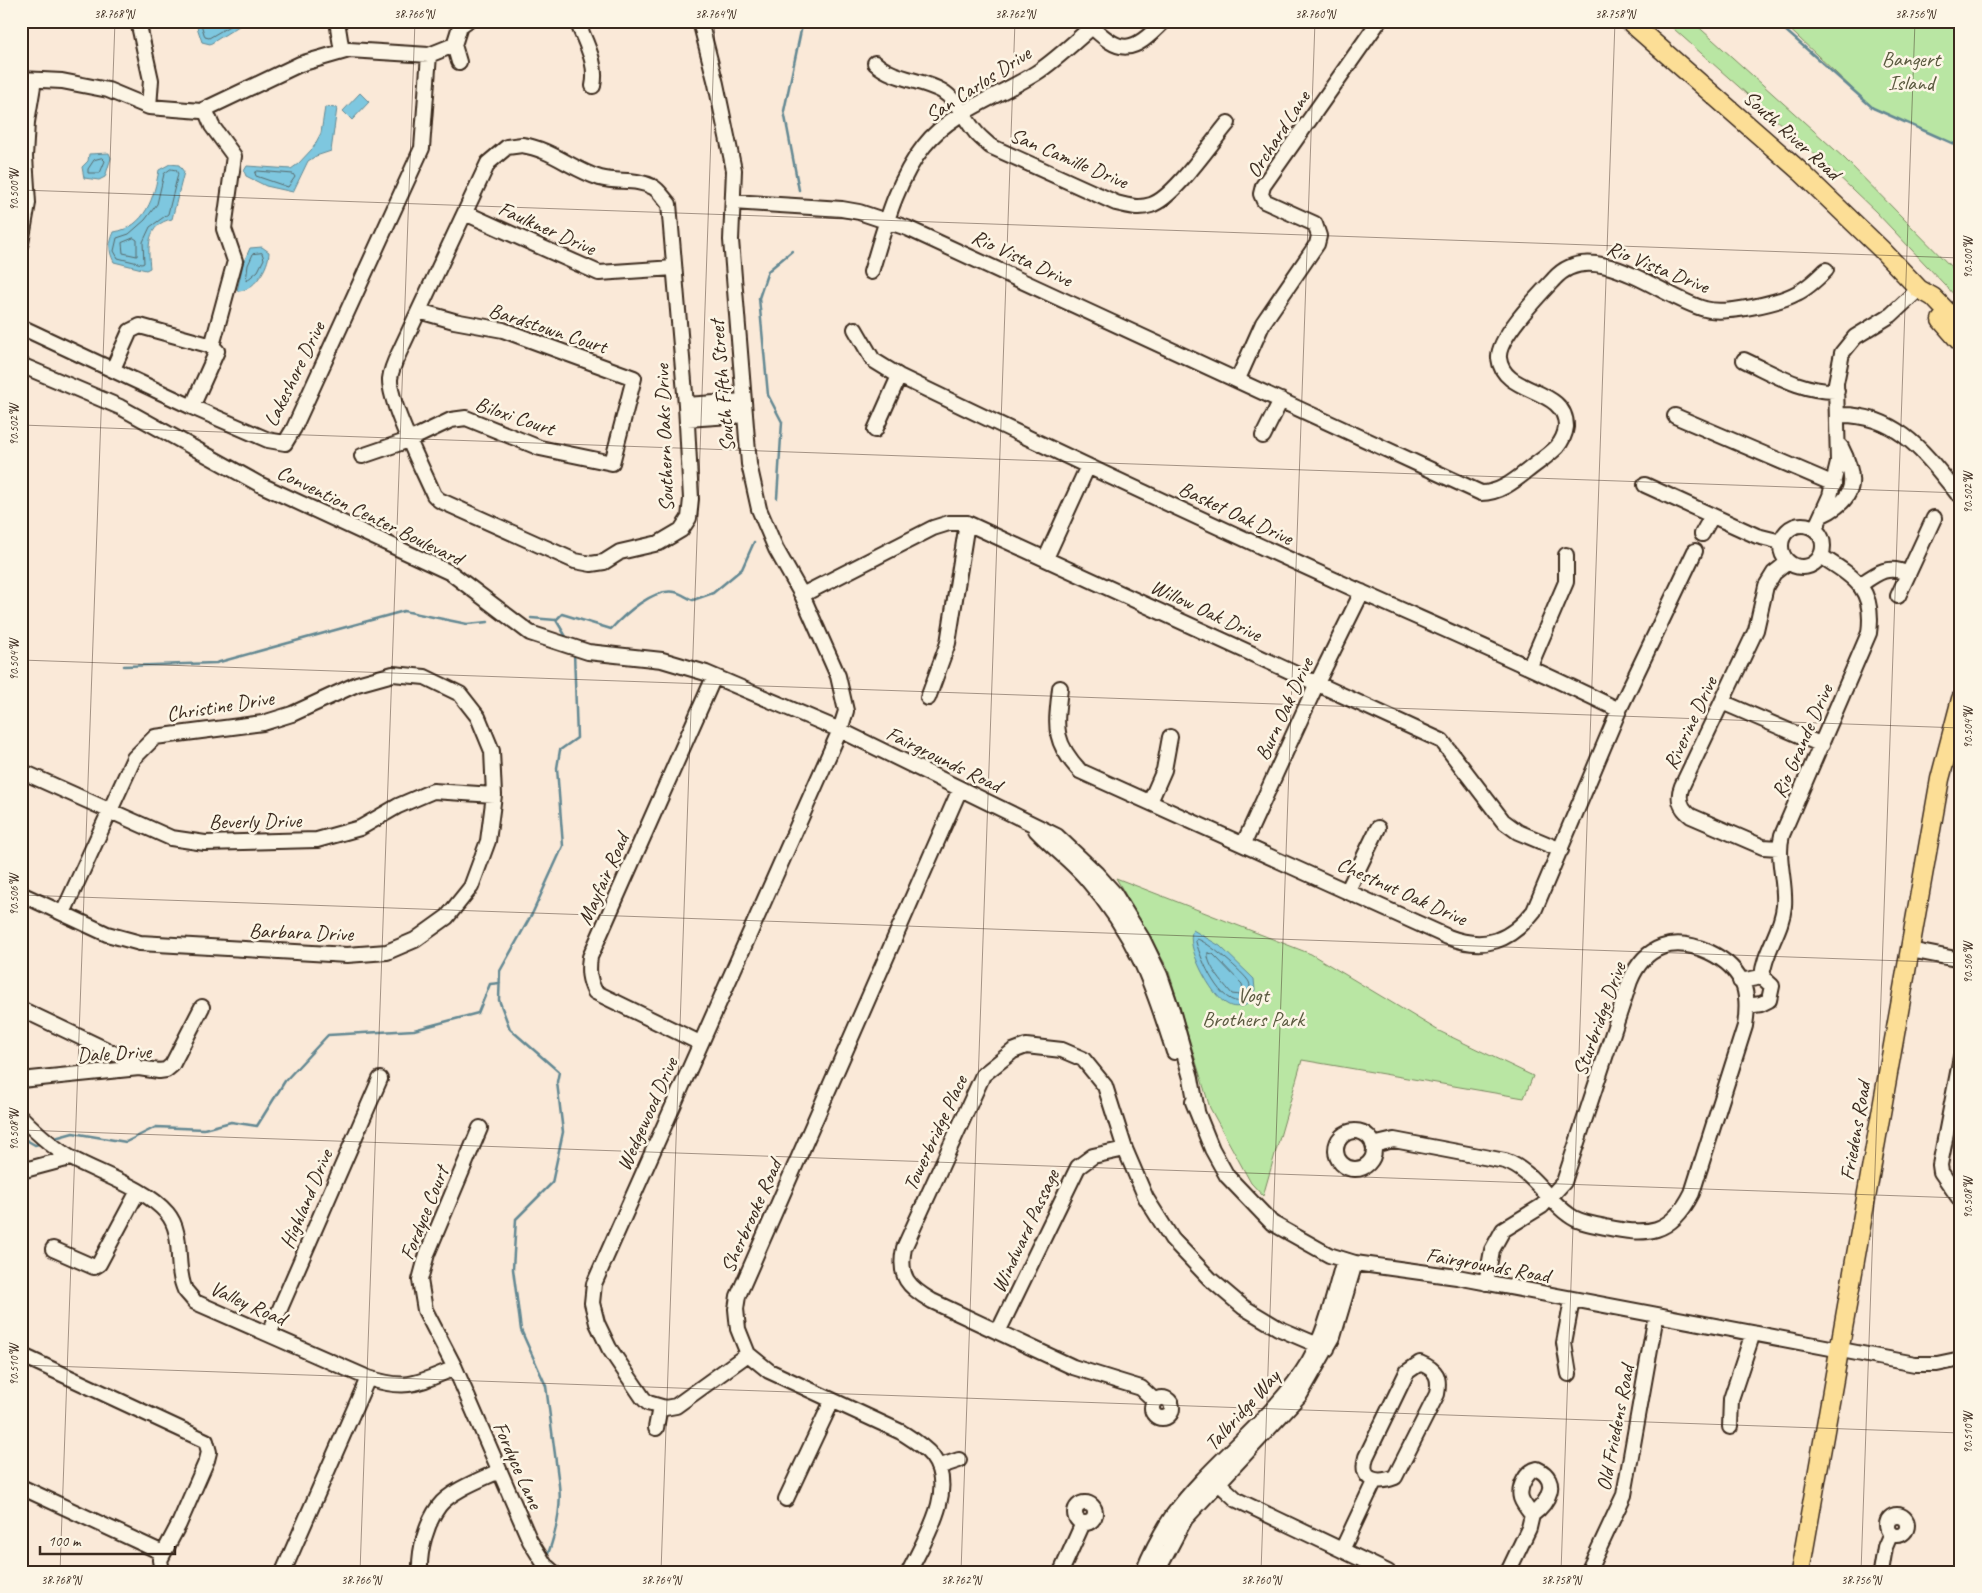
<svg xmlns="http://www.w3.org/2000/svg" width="1982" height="1593" viewBox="0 0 1982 1593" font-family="Caveat,sans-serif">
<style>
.green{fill:#b9e6a3;stroke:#7a8860}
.water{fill:#7ec7df;stroke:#638892}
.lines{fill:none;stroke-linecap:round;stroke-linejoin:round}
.shore{stroke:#56696b;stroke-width:1}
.stream{stroke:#638892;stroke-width:2.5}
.minor-casing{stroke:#3b2a1e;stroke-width:18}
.major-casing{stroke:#3b2a1e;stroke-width:21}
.minor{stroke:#fcf5e5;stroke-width:14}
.major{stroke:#fcde96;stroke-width:18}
.ticks{fill:none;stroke:#3b2a1e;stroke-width:1;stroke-opacity:0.45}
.labels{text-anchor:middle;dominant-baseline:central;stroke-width:5;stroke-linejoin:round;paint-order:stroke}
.park-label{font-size:21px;fill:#5a593f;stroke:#fcf5e5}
.street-label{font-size:21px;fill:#3b2a1e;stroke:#fcf5e5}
.neatline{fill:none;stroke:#3b2a1e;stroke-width:2}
.ticks-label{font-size:12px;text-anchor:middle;fill:#3b2a1e}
</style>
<rect width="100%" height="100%" fill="#fae9d8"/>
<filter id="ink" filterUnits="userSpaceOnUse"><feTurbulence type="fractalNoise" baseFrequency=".02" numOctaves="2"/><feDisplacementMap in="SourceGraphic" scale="10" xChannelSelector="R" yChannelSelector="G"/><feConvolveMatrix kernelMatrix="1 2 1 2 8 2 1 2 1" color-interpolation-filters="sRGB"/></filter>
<g filter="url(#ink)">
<path class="green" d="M1665 21H1692L1844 158 1961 277V302L1876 212 1829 167Z
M1781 21H1961V147L1873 108Z
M1116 878 1311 954 1439 1031 1533 1076 1524 1098 1302 1060 1263 1196 1251 1183 1210 1108 1168 969Z"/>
<path class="water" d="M195 21H247L210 44 202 42Z
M360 93 369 102 352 120 343 111Z
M325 107 337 108 331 151 316 156 308 161 293 192 266 186 246 176 244 171 247 166 291 169 298 164 313 148 321 133Z
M109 153 111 158 105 177 99 180 84 178 82 167 88 161 89 154Z
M170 164 179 165 184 172 172 219C146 224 148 248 150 268L146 270 114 262C108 250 109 244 114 232 146 227 154 197 159 170Z
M262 247 269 252C269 267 254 292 237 291L243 264 250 248Z
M1193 930 1220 946 1254 979 1255 990 1246 1005C1239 1007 1233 1008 1227 1004 1212 997 1184 945 1193 930Z"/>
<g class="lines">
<path class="shore" d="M200 21 205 37 209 38 238 21
M102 158 105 161 100 173H88V169L94 160Z
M171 169 176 170 178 174 168 214 150 227 143 242 144 263 142 264 118 258 114 251 117 238 129 234 145 220 157 204 164 174Z
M258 171 293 174 295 177 288 187 256 176 255 173Z
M134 238 137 240V256L123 253 122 243Z
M262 253 264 259 258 271 246 281 248 265 253 254Z
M1197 939C1206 940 1245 974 1249 982 1252 989 1247 996 1243 1001 1220 1007 1201 959 1196 942Z
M1208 953 1213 954 1242 984 1243 989 1240 995 1232 994C1224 984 1206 965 1208 953Z"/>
<path class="stream" d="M1775 21 1873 108 1961 147
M799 190 784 111 803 21
M777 498 782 422 768 395 759 298 768 271 792 251
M531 618 556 620
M568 640 556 620 562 614 611 629C624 615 654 587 675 592 681 593 687 598 693 600L713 593 742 569 754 542
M124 666 216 663 404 611 467 624 488 622
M21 1137 35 1145 39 1144
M55 1138 73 1133 126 1142 156 1127 204 1129 231 1122 257 1126 285 1081 328 1035 414 1030 478 1013 490 984 500 983
M548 1554C556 1532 562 1509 559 1485L546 1386 521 1330 513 1269 516 1219 552 1183 563 1132 557 1082 559 1072 510 1029 499 1000 500 971 533 912 563 846 557 768 560 750 577 738 574 651"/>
<defs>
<path id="minor" d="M138 21 151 80 149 107
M337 21 342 52
M577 21C585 42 598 63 593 86
M700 21 716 84 734 170 731 240 749 464 759 509 776 549 802 595 838 676 846 711 840 730 594 1284 592 1303 597 1323 609 1348 643 1398 648 1403 665 1408 676 1406 748 1354
M1087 22C1121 56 1132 54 1164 21
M454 45 460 26 467 21
M454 45 459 62
M875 63C894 80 921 79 942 91 957 100 963 116 974 130 978 136 985 141 990 146L1116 203C1128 206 1139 209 1151 205 1174 198 1211 143 1228 123
M21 79 62 81 108 90 149 107 201 111 300 64 349 50 429 55 454 45
M205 109 212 126 234 156 224 229 235 261 212 346
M522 145C551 149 573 170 600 178 618 183 636 178 653 187 659 190 664 199 669 204L686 405 691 499 689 518 681 530 659 543 620 552 604 562 591 564 575 561 439 500 434 495C423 470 389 403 390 379 391 370 395 361 399 353L488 163 507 147Z
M733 202 842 209 859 212 907 228 1481 493C1499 493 1513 482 1527 471 1537 463 1548 456 1557 447 1562 441 1565 435 1566 427 1567 386 1503 396 1499 358 1497 338 1540 294 1554 279 1593 235 1662 298 1705 309 1725 315 1779 303 1797 293 1808 288 1818 278 1826 270
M465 213 599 273 674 268
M21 243 28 203 25 157 27 122 34 80
M871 272C884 230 896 181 924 146 951 111 1000 96 1036 73 1056 60 1074 42 1092 27
M21 327 192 407 268 440 285 443 294 428 422 148 429 55
M855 329 873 360 899 376C1052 450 1206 522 1361 592 1448 631 1534 668 1619 710
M1744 360C1774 374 1802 392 1837 391
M21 365 120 407 259 484 451 573 530 633 588 652 662 660 706 673 840 730 1057 836 1096 873 1114 893 1143 940 1160 975 1172 1010 1191 1078 1197 1111
M113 369 130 331 140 326 212 346 217 351 192 407
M1238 379 1263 323 1317 244 1319 236 1315 224 1264 201 1261 194 1263 186 1379 21
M686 405 744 401
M1838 415C1896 413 1924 452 1957 493
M1675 416 1834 484
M687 419 745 415
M875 430 899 376
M1263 436 1281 400
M362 456 409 440 451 420 466 418 540 448 612 463 634 378 503 330 454 321 419 311
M1645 485 1757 536 1781 542
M1822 515C1857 499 1857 478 1841 447
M1781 546a21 21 0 1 1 42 0a21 21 0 1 1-42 0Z
M1815 529 1830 496 1838 463 1836 383 1842 353 1855 337 1891 315 1919 289
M1702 534 1712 516
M1046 558 1088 466
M1860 585C1877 573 1888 564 1908 574
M802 595 933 528 949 523H967L1442 741 1503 821 1518 832 1561 850
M1898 596 1934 518
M1530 666 1566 582V555
M1060 688C1056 726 1052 741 1080 771L1448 937C1485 951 1510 941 1534 911L1619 710 1695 551
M928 698 948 643 967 523
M1722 702 1822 745
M21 771 171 838 205 843 317 840 360 828 398 806 433 791 494 795
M1150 802 1164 770 1170 737
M1036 830C1052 847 1071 861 1086 878 1135 934 1152 982 1174 1052
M1244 843 1317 683 1362 592
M1779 848 1763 847 1691 816C1680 808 1677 798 1682 786L1756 630 1766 586 1774 573 1788 562
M1348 890 1378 828
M21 894 107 934 140 943 347 955 387 952 415 940 447 917 471 887 488 841 494 795 492 751 478 717 460 694 425 677 393 674 357 684 292 714 263 723 155 737 134 758 63 913
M1910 950 1961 960
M1762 977C1764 951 1782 931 1784 906 1786 882 1776 858 1782 835L1869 633C1875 588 1855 578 1821 556
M1740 981 1762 977 1772 986 1769 1000 1761 1004 1747 1006
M21 1009 128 1060 139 1068
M700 1043 595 992C589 980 588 971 590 957L714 677
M1961 1057 1940 1165 1941 1172 1961 1201
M21 1080 139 1068 159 1071 166 1070 172 1065 202 1007
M1193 1102 1212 1149 1227 1176 1272 1223 1329 1255 1355 1263 1457 1277 1915 1364H1937L1961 1359
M21 1117C36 1132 53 1148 71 1158 100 1174 146 1188 167 1213 185 1234 174 1266 185 1290 188 1294 192 1298 195 1302L368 1378C408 1391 418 1383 455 1368
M480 1128 427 1254 420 1280 425 1310 455 1368 530 1541 545 1565 553 1572
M1336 1150a19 19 0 1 1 38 0a19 19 0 1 1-38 0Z
M1373 1145 1394 1140 1505 1161C1532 1170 1546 1199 1569 1215 1579 1223 1593 1224 1605 1227 1647 1236 1671 1235 1692 1193L1745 1026C1747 1012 1748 1000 1744 987 1738 971 1724 959 1709 952 1674 936 1645 945 1630 981L1564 1182 1542 1206 1503 1230 1492 1250 1486 1283
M21 1171 70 1158
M53 1249 94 1267 99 1264 138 1191
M998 1332 1078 1167 1093 1156 1125 1149
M269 1334 380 1079
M21 1355 206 1441 209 1452 207 1460 179 1524 160 1560 162 1572
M1420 1363C1437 1370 1440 1377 1437 1394L1395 1477C1377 1484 1359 1481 1366 1457L1407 1372Z
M1569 1374 1564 1343 1572 1300
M1152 1408a10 10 0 1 1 20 0a10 10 0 1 1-20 0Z
M1155 1401 1141 1388 1073 1367 932 1301C908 1287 898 1277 904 1248L983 1075 1013 1051 1026 1046 1062 1050 1083 1059 1105 1086 1125 1149 1146 1198 1172 1239 1210 1279 1243 1307 1278 1328 1327 1349
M1730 1427 1731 1399 1753 1333
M656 1428 660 1407
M938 1467 959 1460
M1212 1477 1237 1500 1388 1572
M21 1487 163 1553
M786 1499 832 1401
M1075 1513a10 10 0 1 1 20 0a10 10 0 1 1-20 0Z
M1887 1525a10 10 0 1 1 20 0a10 10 0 1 1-20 0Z
M1342 1550 1374 1482
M283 1572 368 1378
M420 1572C419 1550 426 1524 439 1506 450 1491 482 1479 499 1471
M909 1572C924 1540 958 1490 932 1456 924 1446 912 1439 901 1432L769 1371 748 1354 738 1329 736 1309 738 1296 960 789
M1061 1572 1083 1523
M1143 1572C1151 1552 1161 1533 1173 1515 1213 1460 1274 1420 1309 1361 1327 1330 1334 1294 1344 1260
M1157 1572 1185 1519 1300 1395 1333 1337 1355 1263
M1508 1572 1529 1528 1532 1515C1548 1503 1561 1480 1537 1469 1527 1471 1518 1487 1521 1498 1523 1504 1528 1510 1532 1515
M1588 1572 1624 1495 1656 1315
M1881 1572 1885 1547 1891 1533"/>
<path id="major" d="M1629 21 1801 172 1881 249 1919 289 1933 297 1961 326
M1941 320 1961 343
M1800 1572 1940 779 1961 699"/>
</defs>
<use href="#minor" class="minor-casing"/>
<use href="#major" class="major-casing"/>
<use href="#minor" class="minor"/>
<use href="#major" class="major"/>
</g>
</g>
<path class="ticks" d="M1914 21 1961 23M21 190 1961 258M21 425 1961 493M21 660 1961 728M21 895 1961 963M21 1130 1961 1198M21 1365 1961 1433M60 1572 115 21M360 1572 415 21M661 1572 715 21M961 1572 1015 21M1261 1572 1315 21M1561 1572 1615 21M1861 1572 1915 21"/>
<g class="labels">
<g class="park-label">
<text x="1911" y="59">Bangert<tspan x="1911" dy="24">Island</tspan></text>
<text x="1253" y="995">Vogt<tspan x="1253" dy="24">Brothers Park</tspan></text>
</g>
<g class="street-label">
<text transform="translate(978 84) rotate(-33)">San Carlos Drive</text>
<text transform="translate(1278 134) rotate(-57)">Orchard Lane</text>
<text transform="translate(1792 135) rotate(42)">South River Road</text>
<text transform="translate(1069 158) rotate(23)">San Camille Drive</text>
<text transform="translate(547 228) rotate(24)">Faulkner Drive</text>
<text transform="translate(1022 258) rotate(25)">Rio Vista Drive</text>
<text transform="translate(1658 267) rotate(22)">Rio Vista Drive</text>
<text transform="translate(548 328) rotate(18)">Bardstown Court</text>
<text transform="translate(294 374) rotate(-64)">Lakeshore Drive</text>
<text transform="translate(722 386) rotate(-95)">South Fifth Street</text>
<text transform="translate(515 416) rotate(19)">Biloxi Court</text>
<text transform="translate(664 438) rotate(-92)">Southern Oaks Drive</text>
<text transform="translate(1236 513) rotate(25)">Basket Oak Drive</text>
<text transform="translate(370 515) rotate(26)">Convention Center Boulevard</text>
<text transform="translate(1206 610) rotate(25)">Willow Oak Drive</text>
<text transform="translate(220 706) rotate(-9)">Christine Drive</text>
<text transform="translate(1284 709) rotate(-65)">Burn Oak Drive</text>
<text transform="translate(1690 723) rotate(-65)">Riverine Drive</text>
<text transform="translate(1802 741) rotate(-66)">Rio Grande Drive</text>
<text transform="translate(944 759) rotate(26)">Fairgrounds Road</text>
<text transform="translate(255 821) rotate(-1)">Beverly Drive</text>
<text transform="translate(603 879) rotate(-66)">Mayfair Road</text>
<text transform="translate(1402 891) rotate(24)">Chestnut Oak Drive</text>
<text transform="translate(301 932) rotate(2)">Barbara Drive</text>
<text transform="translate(1599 1019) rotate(-70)">Sturbridge Drive</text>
<text transform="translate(114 1053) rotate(-3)">Dale Drive</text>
<text transform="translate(647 1114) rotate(-66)">Wedgewood Drive</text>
<text transform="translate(1855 1131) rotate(-80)">Friedens Road</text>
<text transform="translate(935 1133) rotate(-65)">Towerbridge Place</text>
<text transform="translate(306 1199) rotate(-67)">Highland Drive</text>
<text transform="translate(424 1213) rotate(-68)">Fordyce Court</text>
<text transform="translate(751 1216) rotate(-66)">Sherbrooke Road</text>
<text transform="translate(1025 1231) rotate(-65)">Windward Passage</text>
<text transform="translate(1488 1265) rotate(10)">Fairgrounds Road</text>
<text transform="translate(248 1303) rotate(24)">Valley Road</text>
<text transform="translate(1242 1410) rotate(-48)">Talbridge Way</text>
<text transform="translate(1615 1428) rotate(-79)">Old Friedens Road</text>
<text transform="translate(518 1465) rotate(66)">Fordyce Lane</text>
</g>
</g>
<rect width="1982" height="1593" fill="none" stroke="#fcf5e5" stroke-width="55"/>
<path d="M40 1546v8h135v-8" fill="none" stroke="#3b2a1e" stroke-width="2.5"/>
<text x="48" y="1546" font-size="15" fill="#3b2a1e" stroke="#fcf5e5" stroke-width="4" paint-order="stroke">100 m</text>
<rect x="28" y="28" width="1926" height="1538" class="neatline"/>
<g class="ticks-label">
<text x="114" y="18">38.768°N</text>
<text x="414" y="18">38.766°N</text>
<text x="715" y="18">38.764°N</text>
<text x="1015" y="18">38.762°N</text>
<text x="1315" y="18">38.760°N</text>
<text x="1615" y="18">38.758°N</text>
<text x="1915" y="18">38.756°N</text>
<text transform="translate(14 190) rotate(-90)" y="4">90.500°W</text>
<text transform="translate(1968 258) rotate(-90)" y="4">90.500°W</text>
<text transform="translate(14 425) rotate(-90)" y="4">90.502°W</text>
<text transform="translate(1968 493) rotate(-90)" y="4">90.502°W</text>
<text transform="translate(14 660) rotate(-90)" y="4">90.504°W</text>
<text transform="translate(1968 728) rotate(-90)" y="4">90.504°W</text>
<text transform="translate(14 895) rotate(-90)" y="4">90.506°W</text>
<text transform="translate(1968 963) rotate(-90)" y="4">90.506°W</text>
<text transform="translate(14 1130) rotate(-90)" y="4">90.508°W</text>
<text transform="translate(1968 1198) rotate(-90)" y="4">90.508°W</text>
<text transform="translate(14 1365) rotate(-90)" y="4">90.510°W</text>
<text transform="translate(1968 1433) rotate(-90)" y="4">90.510°W</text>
<text x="61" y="1584">38.768°N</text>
<text x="361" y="1584">38.766°N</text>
<text x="661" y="1584">38.764°N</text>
<text x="961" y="1584">38.762°N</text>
<text x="1261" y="1584">38.760°N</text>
<text x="1561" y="1584">38.758°N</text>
<text x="1861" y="1584">38.756°N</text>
</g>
</svg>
